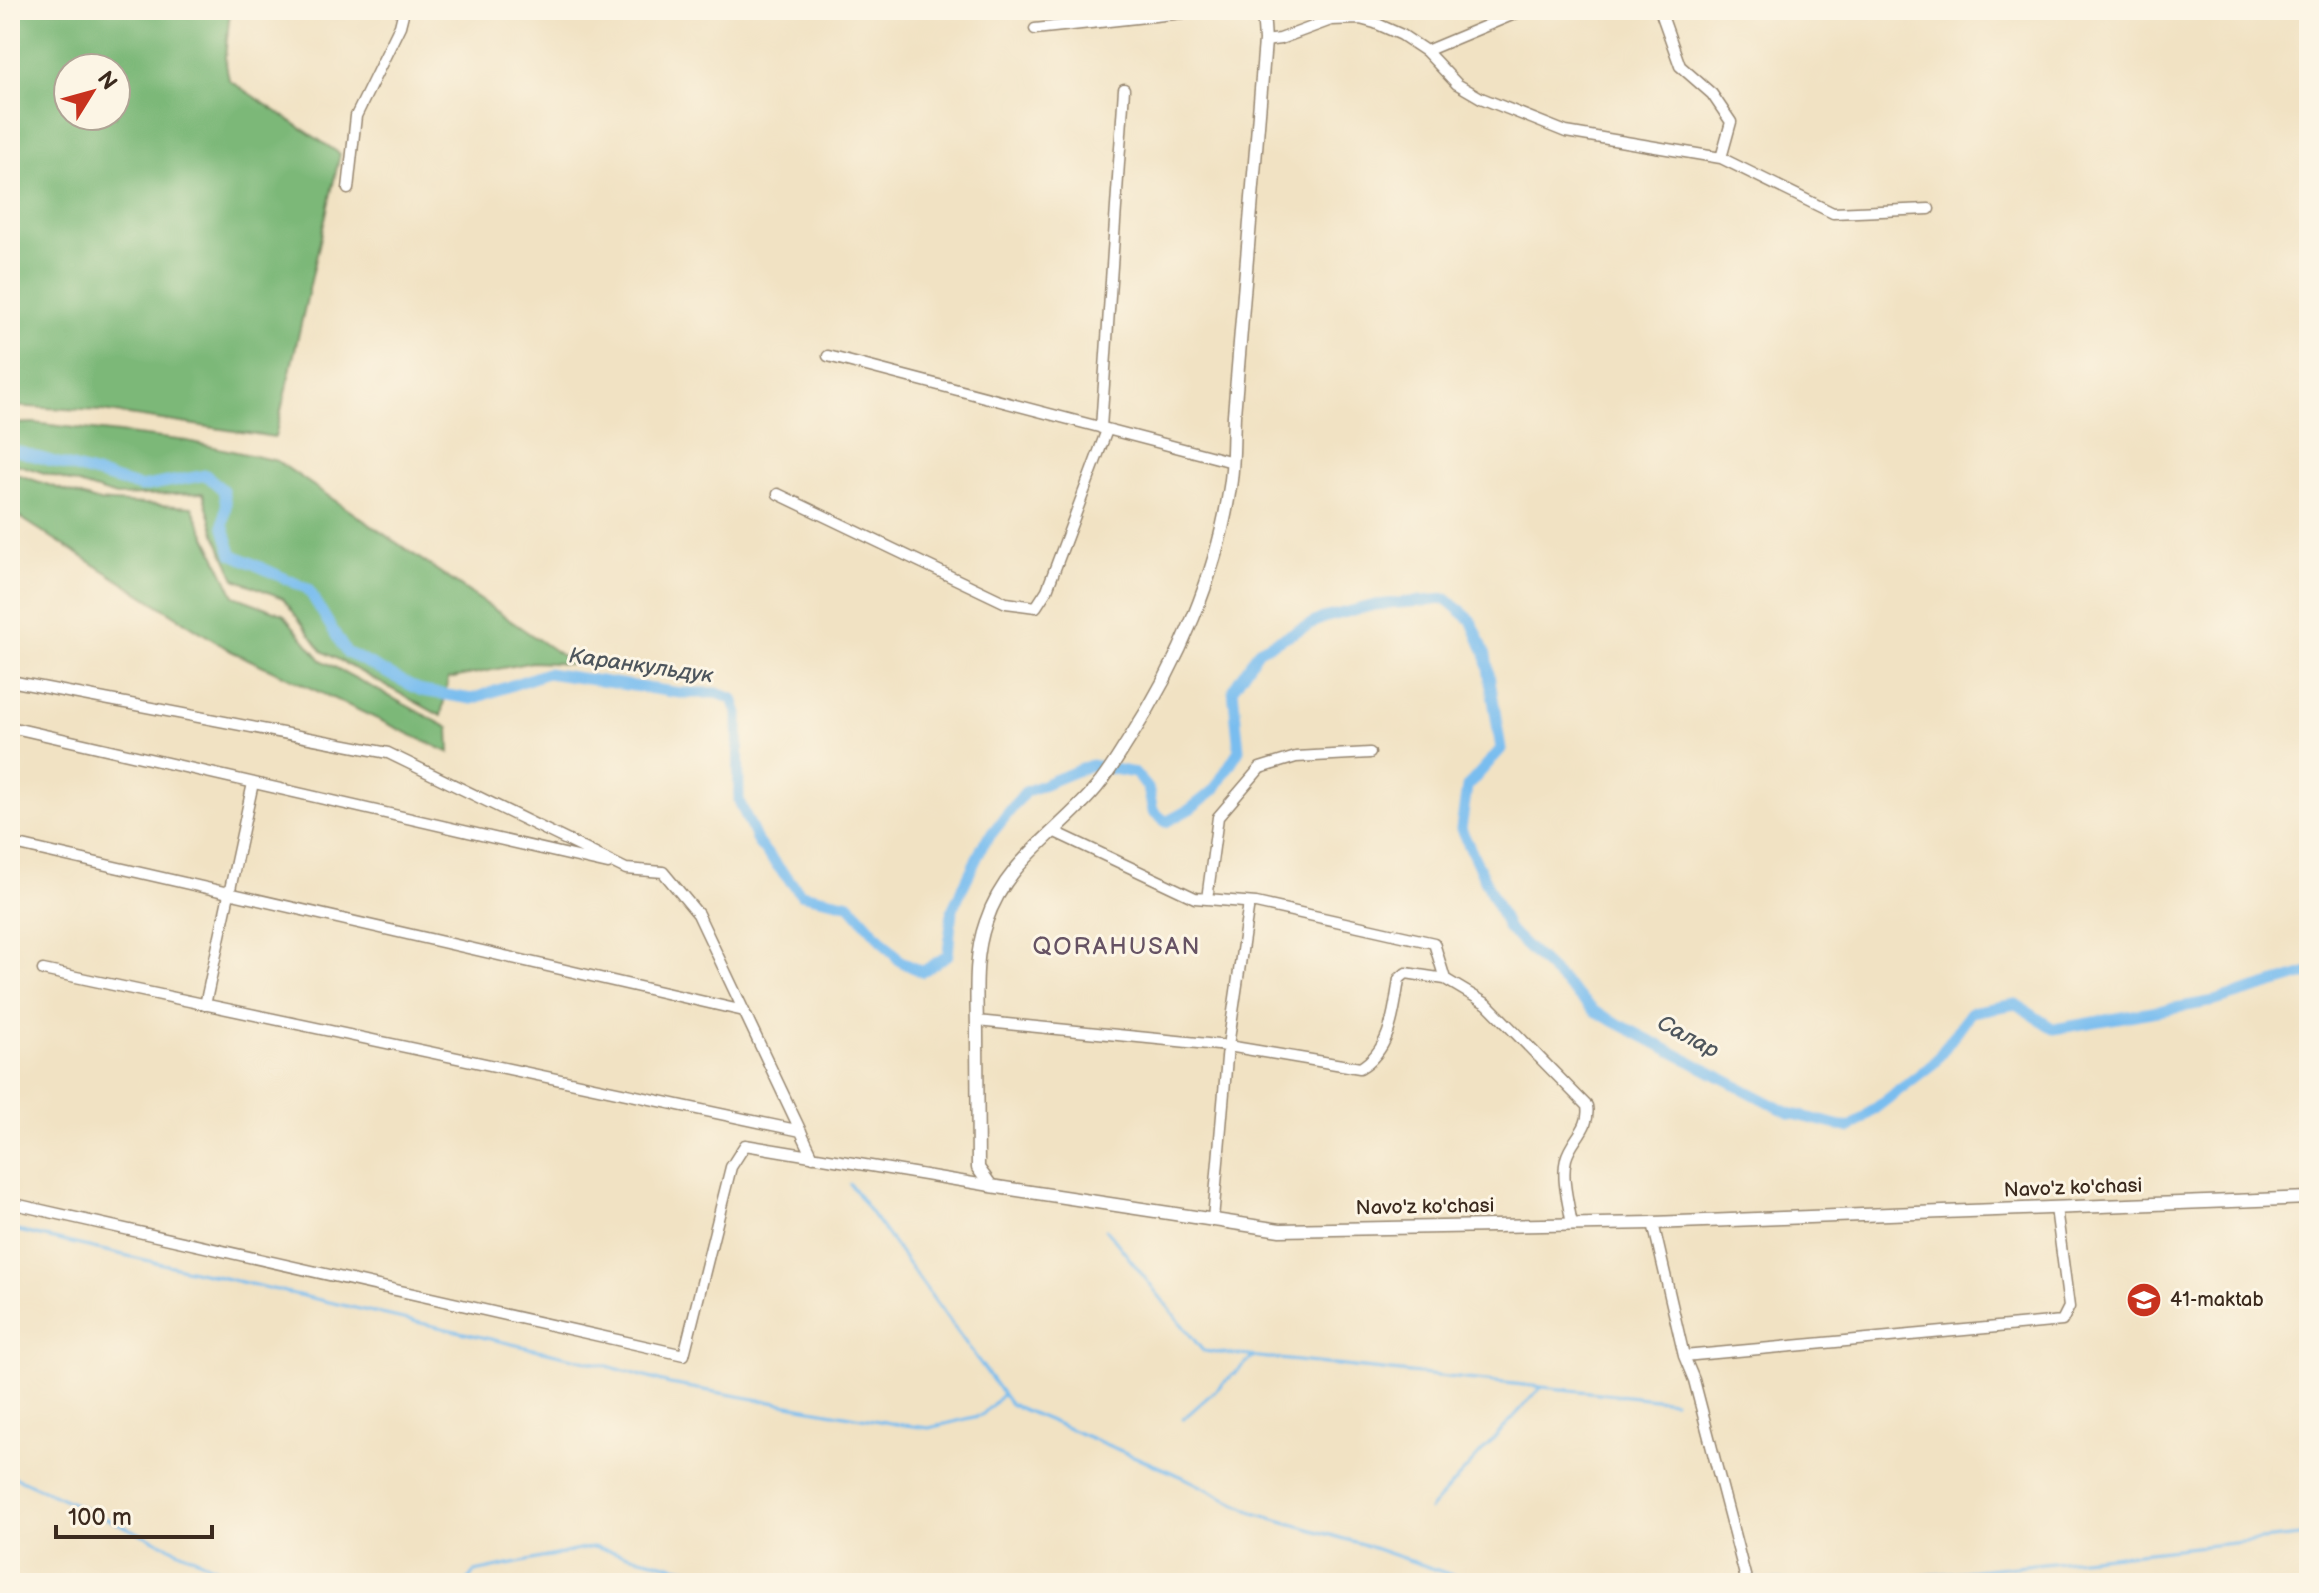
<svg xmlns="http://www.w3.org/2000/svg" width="2319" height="1593" viewBox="0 0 2319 1593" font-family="'Balsamiq Sans',sans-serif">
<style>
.forest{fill:#7cb878;stroke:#5c714b;stroke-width:2;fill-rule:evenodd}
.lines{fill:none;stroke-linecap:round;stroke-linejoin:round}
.stream{stroke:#79bdef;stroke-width:3}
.canal{stroke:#79bdef;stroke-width:11}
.minor-casing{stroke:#968670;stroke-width:13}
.tertiary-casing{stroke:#968670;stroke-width:15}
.trunk-casing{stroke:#968670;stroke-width:19}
.minor{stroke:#fff;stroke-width:10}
.tertiary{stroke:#fff;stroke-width:12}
.trunk{stroke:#fff;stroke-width:16}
.labels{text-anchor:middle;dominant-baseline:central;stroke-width:6;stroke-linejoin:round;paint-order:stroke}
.street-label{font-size:20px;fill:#3b2a1e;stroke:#fcf5e5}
.poi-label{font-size:20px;fill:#3b2a1e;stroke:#fcf5e5;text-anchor:start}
.water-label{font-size:22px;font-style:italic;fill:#4e565d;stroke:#fcf5e5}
.quarter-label{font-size:24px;letter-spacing:2px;fill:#665364;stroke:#fcf5e5}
</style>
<rect width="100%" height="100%" fill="#fcf5e5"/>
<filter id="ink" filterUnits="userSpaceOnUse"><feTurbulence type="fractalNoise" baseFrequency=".0125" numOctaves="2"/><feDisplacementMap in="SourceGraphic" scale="16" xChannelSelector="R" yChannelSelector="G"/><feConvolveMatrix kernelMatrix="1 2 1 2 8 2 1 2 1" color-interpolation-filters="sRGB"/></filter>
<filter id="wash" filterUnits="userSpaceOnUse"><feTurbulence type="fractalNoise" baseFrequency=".006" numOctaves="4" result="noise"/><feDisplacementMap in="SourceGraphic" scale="32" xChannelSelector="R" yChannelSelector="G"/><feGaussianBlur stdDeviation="1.8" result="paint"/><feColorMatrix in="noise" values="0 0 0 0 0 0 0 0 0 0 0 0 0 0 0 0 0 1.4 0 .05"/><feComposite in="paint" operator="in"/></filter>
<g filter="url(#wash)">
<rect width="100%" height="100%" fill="#f1e2c3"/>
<path class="forest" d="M10 10H230L225 58 229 80 340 154 275 437 102 411 10 406ZM68 68H116V116H68Z
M33 423 187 441 277 461 574 664 532 662 448 679 441 716 322 651 283 598 235 579 216 537 203 493 116 496 10 462V424Z
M10 472 96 501 192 507 234 596 283 614 321 660 449 728 450 753 231 651 10 511Z"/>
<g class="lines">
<path class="stream" d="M850 1184 1010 1404 1183 1477 1257 1514 1362 1544 1475 1583
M10 1229 604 1365 670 1384 896 1424 929 1428 982 1415 1003 1394
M1106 1229 1203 1351 1674 1401
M1183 1419 1253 1357
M10 1475 250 1583
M1429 1510 1541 1387
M464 1583 475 1572 593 1547 748 1583
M1727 1583 1756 1578 1763 1581H1873L2309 1535"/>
<path class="canal" d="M10 449 141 487 206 475 223 490 226 505 223 525 232 554 308 589 346 652 422 691 472 699 547 673 680 693H717L733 699 738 713 739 801 758 843 801 894 849 904 900 961 922 972 948 955 952 910 984 843 1025 792 1091 765 1135 773 1148 788 1153 811 1166 822 1190 809 1214 790 1239 750 1233 689 1259 650 1323 618 1375 605 1446 599 1471 620 1486 655 1501 749 1467 787 1461 829 1508 929 1594 1011 1789 1113 1850 1128 1934 1063 1971 1012 2016 1004 2054 1029 2215 1001 2309 973"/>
</g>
</g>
<g filter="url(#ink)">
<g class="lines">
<defs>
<path id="minor" d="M1660 10 1680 66 1712 94 1731 122 1721 158
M1035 29 1210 10
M1265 41 1280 39 1331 20 1360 19 1375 23 1402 35 1426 51 1457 84 1481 98 1566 132 1721 158 1833 213 1929 209
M1426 51 1524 10
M348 189 356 116 400 26 404 10
M828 356 1233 462
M1101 428 1124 89
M778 494 1006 603 1036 607 1047 590 1107 430
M10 681 388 753 626 869 663 872 698 914 813 1157
M10 727 608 864
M1053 831 1195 898 1256 903 1434 943 1445 979 1487 1004 1587 1106C1591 1129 1571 1139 1566 1159 1561 1179 1569 1205 1572 1225
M10 843 744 1011
M1207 899 1218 817 1260 768 1296 757 1370 753
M43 970 801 1131
M205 1005 253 783
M977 1021 1228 1046 1360 1068C1391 1050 1394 1011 1399 979L1406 973 1445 979
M10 1203 684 1355 731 1167 745 1145 991 1186
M1213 1219 1228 1046 1249 903
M1653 1223 1684 1356 1694 1380 1747 1583
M1684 1356 2062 1321 2069 1307 2056 1208"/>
<path id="tertiary" d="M1263 10 1265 41 1234 415C1233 439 1234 463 1230 487 1217 575 1178 664 1130 738 1119 755 1109 773 1096 788 1057 834 1006 861 986 922 973 958 977 998 977 1036 977 1080 978 1124 978 1168L991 1186 1280 1230 1653 1223 2309 1198"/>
<path id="trunk" d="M2297 1583 2309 1582"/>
</defs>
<use href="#minor" class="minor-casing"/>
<use href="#tertiary" class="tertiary-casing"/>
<use href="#trunk" class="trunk-casing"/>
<use href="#minor" class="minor"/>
<use href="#tertiary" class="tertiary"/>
<use href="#trunk" class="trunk"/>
</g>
</g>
<defs>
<symbol id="school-disc" viewBox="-11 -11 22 22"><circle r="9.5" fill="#c8321e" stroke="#fcf5e5"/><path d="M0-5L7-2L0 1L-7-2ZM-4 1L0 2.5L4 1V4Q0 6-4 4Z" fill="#fff"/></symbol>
</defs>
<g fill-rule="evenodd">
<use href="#school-disc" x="2124" y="1280" width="40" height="40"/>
</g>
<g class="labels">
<g class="street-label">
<text transform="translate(2073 1188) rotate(-2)">Navo'z ko'chasi</text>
<text transform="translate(1425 1207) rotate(-1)">Navo'z ko'chasi</text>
</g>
<g class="poi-label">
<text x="2170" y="1300">41-maktab</text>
</g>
<g class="water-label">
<text transform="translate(641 666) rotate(8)">Каранкульдук</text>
<text transform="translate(1688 1037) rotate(28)">Салар</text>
</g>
<g class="quarter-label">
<text x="1117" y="946">QORAHUSAN</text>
</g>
</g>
<rect width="2319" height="1593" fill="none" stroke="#fcf5e5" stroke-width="40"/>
<g transform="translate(92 92) rotate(53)"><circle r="38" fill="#fcf5e5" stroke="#afa495" stroke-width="2"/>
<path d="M0-6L14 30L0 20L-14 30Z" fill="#c8321e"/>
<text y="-12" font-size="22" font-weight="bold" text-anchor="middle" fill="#3b2a1e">N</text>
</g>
<path d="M56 1525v12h156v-12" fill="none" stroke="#3b2a1e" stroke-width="4"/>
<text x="68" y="1525" font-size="24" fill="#3b2a1e" stroke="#fcf5e5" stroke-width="6" paint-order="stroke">100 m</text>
</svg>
